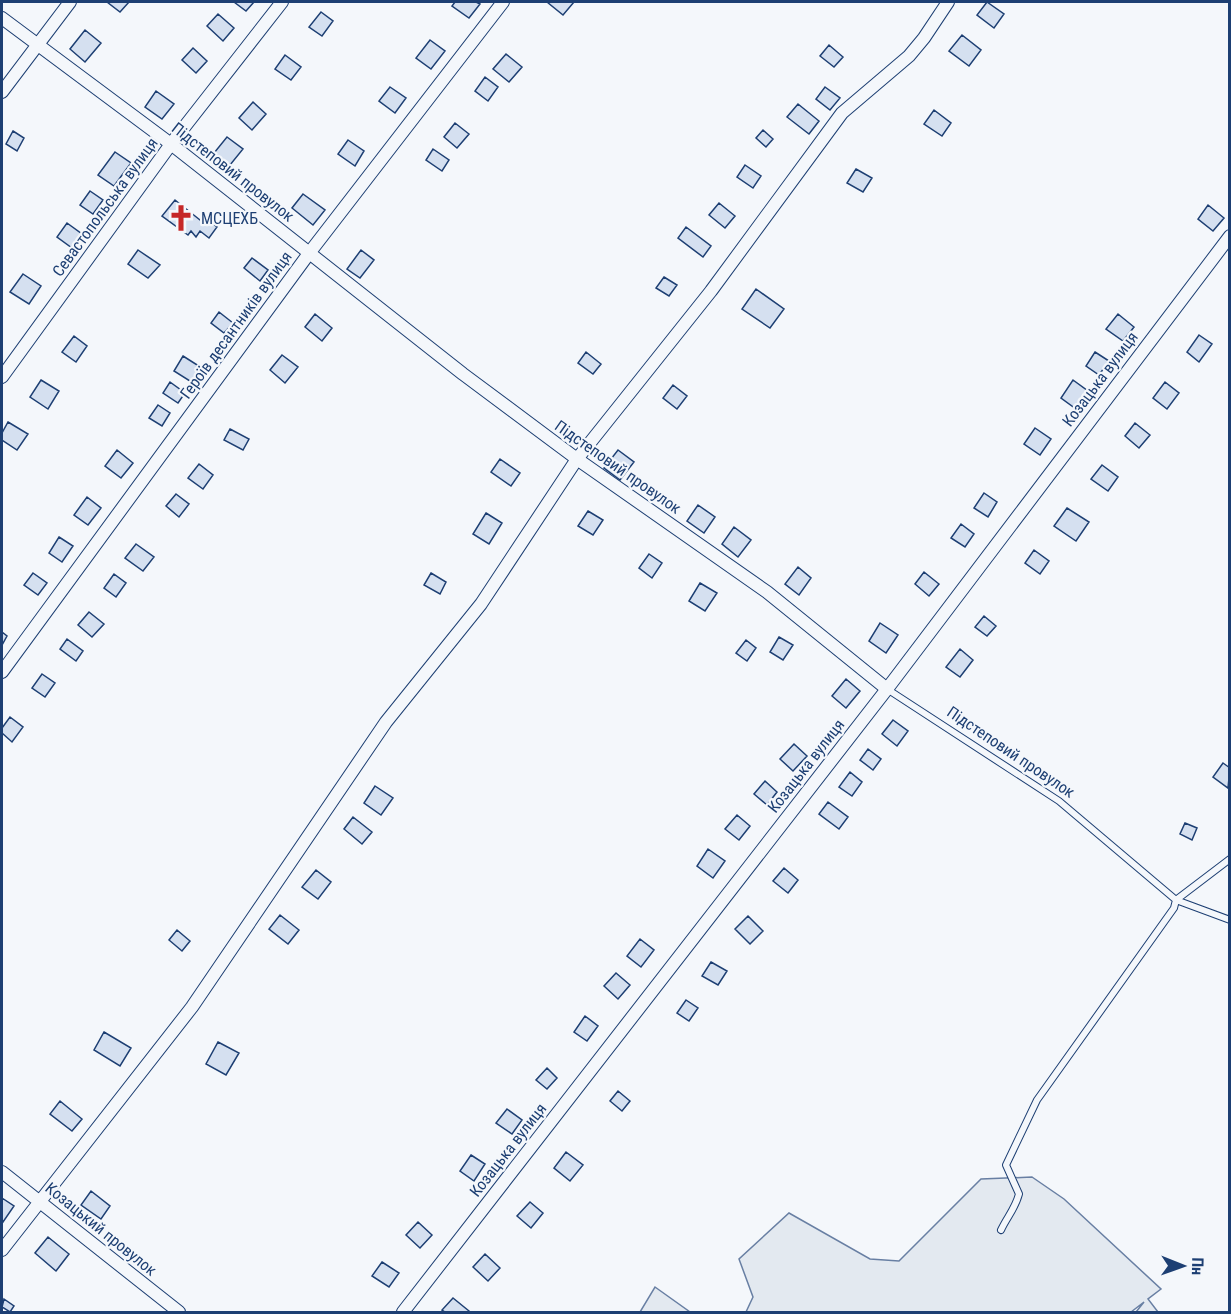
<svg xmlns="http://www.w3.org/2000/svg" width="1231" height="1314" viewBox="0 0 1231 1314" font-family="'Roboto Condensed',sans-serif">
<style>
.green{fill:#e3e9f0;stroke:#687fa3;stroke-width:1.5}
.building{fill:#d5e0f0;stroke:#1d3f73;stroke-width:1.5}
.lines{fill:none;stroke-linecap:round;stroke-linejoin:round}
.service-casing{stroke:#1d3f73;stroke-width:8}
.minor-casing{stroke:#1d3f73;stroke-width:14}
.service{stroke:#f4f7fb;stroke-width:6}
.minor{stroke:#f4f7fb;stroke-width:12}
.labels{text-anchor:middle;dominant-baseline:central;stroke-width:4.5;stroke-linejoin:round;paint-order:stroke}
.street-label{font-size:16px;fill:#1d3f73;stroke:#f4f7fb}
.poi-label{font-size:16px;fill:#1d3f73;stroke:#f4f7fb;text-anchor:start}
</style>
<rect width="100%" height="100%" fill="#f4f7fb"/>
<path class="green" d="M1032 1177 1064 1199 1161 1289 1148 1299 1158 1312H1136L1144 1302 1131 1312H746L753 1297 739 1259 789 1213 870 1259 899 1261 981 1179Z
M655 1287 690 1312H640Z"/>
<path class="building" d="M107 2H129L120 12Z
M234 2H254L246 11Z
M455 2H476L480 4 469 18 452 6Z
M547 2H574L563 15Z
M987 2 1004 14 994 28 977 15Z
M321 12 333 21 322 36 309 27Z
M218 14 234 28 223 41 207 26Z
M85 30 101 43 85 62 70 49Z
M962 35 981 50 969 66 949 51Z
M430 40 445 51 431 69 416 58Z
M829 45 843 57 834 67 820 56Z
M193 48 207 61 196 73 182 60Z
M506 54 522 67 509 82 493 69Z
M285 55 301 67 291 80 275 69Z
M485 77 498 87 488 101 475 91Z
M390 87 406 98 395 113 379 101Z
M825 87 840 98 830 110 816 99Z
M156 91 174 104 162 119 145 107Z
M253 102 266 114 252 130 239 118Z
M798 104 819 121 809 134 787 117Z
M934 110 951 123 942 136 924 124Z
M455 123 469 134 457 148 444 137Z
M763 130 773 139 766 147 756 138Z
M13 131 24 138 17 151 6 144Z
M227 137 243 149 230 165 214 153Z
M348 140 364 151 355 166 338 154Z
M433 149 449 160 442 171 426 160Z
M115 152 131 163 114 186 98 175Z
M745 165 761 176 753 188 737 177Z
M856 169 872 178 863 192 847 183Z
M90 191 103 200 93 214 80 205Z
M303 194 325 210 313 225 292 208Z
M175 200 200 220 203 216 217 227 209 238 200 231 196 237 191 231 188 235 162 216Z
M719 203 735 216 725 228 709 215Z
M1208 205 1224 218 1213 231 1198 219Z
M67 223 82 234 72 248 57 237Z
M686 227 711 246 703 257 678 238Z
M138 250 160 265 148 278 128 264Z
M361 250 374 260 360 278 347 269Z
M252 258 268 270 260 281 244 268Z
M23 274 41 286 29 304 10 292Z
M664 277 677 285 669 296 656 288Z
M756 289 784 309 770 328 742 309Z
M219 312 233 323 224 333 211 323Z
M315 314 332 328 322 341 305 327Z
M1118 314 1134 327 1123 341 1106 329Z
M1199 335 1212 344 1199 362 1187 352Z
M74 336 87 346 76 362 62 352Z
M586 352 601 364 593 374 578 363Z
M1095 352 1109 361 1099 375 1086 366Z
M282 355 298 367 285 383 270 370Z
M183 356 202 368 193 383 174 371Z
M41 380 59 391 48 409 30 397Z
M1073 380 1088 391 1076 409 1061 398Z
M170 382 185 393 178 403 163 393Z
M1165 382 1179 393 1167 409 1153 398Z
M673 385 687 396 677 409 663 398Z
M158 405 170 413 162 426 149 418Z
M8 422 28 434 17 450 2 440V433Z
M1135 423 1150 435 1139 448 1125 436Z
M1035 428 1051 439 1040 455 1024 444Z
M230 429 249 439 243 450 224 440Z
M117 450 133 463 121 478 105 466Z
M618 450 634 462 620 480 604 468Z
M500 459 520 473 511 486 491 472Z
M199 464 213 475 203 489 188 478Z
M1102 465 1118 477 1108 491 1091 479Z
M984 493 997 502 988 517 974 508Z
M176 494 189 504 179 517 166 506Z
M87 497 101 508 88 525 74 515Z
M698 505 715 517 704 533 687 521Z
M1067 508 1089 522 1076 541 1054 526Z
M588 511 603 520 593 535 578 526Z
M486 513 502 523 489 544 473 534Z
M961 524 974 534 965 547 951 538Z
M734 527 751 540 738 557 722 544Z
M59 537 73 546 62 562 49 553Z
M136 544 154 557 143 571 125 558Z
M1034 550 1049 561 1040 574 1025 563Z
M649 554 662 563 652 578 639 568Z
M798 567 811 578 799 595 785 584Z
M924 572 939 584 929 596 915 584Z
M33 573 47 583 38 595 24 585Z
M431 573 446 582 440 594 424 585Z
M114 574 126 583 116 597 104 588Z
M700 583 717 593 705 611 689 601Z
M89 612 104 624 92 637 78 625Z
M984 616 996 626 987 636 975 627Z
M880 623 898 635 886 653 869 641Z
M2 632 7 636 2 645Z
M779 637 793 645 783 660 770 652Z
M67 639 83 651 76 661 60 649Z
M746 640 756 648 747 661 736 653Z
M960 649 973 660 960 677 946 667Z
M42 674 55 683 45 697 32 688Z
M846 679 860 691 846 708 832 696Z
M10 717 23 727 12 742 2 733V728Z
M893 720 908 731 897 746 882 734Z
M794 744 807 756 793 771 780 759Z
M868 749 881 759 873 770 860 760Z
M1223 763 1230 768 1228 788 1213 777Z
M850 772 862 782 852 796 839 787Z
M765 781 777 792 767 805 754 794Z
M375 786 393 798 381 815 364 803Z
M828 802 848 817 839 829 819 814Z
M737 815 750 826 739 840 725 829Z
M353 817 372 832 362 844 344 829Z
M1185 823 1197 828 1192 840 1180 834Z
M708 849 725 861 713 878 697 866Z
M784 868 798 880 788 893 773 881Z
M316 870 331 882 318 899 302 887Z
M280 915 299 930 288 944 269 929Z
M748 916 763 931 750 944 735 929Z
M177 930 190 941 182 951 169 940Z
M640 939 654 950 641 967 627 956Z
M711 962 727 971 718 985 702 976Z
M616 973 630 985 618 999 604 986Z
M686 1000 698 1008 689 1021 677 1013Z
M585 1016 598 1026 587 1041 574 1032Z
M104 1032 131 1048 120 1066 94 1050Z
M218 1042 239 1053 226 1075 206 1064Z
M547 1068 557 1078 547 1089 536 1080Z
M618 1091 630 1101 622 1111 610 1101Z
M60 1101 82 1119 72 1131 50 1114Z
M507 1109 522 1120 512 1134 496 1123Z
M566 1152 583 1165 570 1181 554 1168Z
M471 1155 485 1164 474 1181 460 1171Z
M91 1191 110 1206 101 1219 81 1205Z
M2 1198 14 1206 3 1222 2 1220Z
M530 1202 543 1213 531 1228 517 1216Z
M418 1222 432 1235 420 1248 406 1235Z
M48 1237 69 1254 56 1271 35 1253Z
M485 1254 500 1268 488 1281 473 1267Z
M382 1262 399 1273 389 1287 372 1276Z
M453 1298 469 1311 468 1312H445L442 1310Z
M4 1299 14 1306 10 1312 2 1307Z"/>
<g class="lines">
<defs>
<path id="service" d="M887 689 1059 801 1176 900 1230 920
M1001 1230C1007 1217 1015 1209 1019 1194L1006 1165 1037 1100 1174 908 1176 900 1230 859"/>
<path id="minor" d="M2 18 171 144 463 374 577 459 767 592 887 689
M2 92 70 2
M2 377 171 144 282 2
M2 672 310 252 503 2
M2 1172 179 1312
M2 1250 192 1007 386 722 481 604 577 459 711 291 842 113 909 56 924 38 948 2
M403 1312 887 689 1230 236"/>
</defs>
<use href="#service" class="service-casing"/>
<use href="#minor" class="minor-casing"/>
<use href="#service" class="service"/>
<use href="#minor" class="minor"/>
</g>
<defs>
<symbol id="church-bare" viewBox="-9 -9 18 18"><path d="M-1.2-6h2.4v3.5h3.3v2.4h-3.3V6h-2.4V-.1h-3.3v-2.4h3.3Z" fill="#c62828" stroke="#f4f7fb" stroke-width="2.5" paint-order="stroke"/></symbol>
</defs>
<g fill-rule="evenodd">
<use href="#church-bare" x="162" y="199" width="38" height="38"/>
</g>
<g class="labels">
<g class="street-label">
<text transform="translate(233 172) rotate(38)">Підстеповий провулок</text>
<text transform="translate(105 207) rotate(-54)">Севастопольська вулиця</text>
<text transform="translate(236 325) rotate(-54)">Героїв десантників вулиця</text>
<text transform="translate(1100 379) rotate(-53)">Козацька вулиця</text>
<text transform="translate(618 467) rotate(35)">Підстеповий провулок</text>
<text transform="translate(1011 752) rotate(34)">Підстеповий провулок</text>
<text transform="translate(806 766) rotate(-52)">Козацька вулиця</text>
<text transform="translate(508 1150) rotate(-52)">Козацька вулиця</text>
<text transform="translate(101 1229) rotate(39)">Козацький провулок</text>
</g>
<g class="poi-label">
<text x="201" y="218">МСЦЕХБ</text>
</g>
</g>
<rect width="1231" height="1314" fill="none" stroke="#1d3f73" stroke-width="6"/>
<g transform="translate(1183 1266) rotate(91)" stroke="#f4f7fb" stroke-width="4.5" paint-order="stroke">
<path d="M0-4.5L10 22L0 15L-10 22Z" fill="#1d3f73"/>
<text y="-9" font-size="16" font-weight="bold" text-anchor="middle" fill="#1d3f73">Пн</text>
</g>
</svg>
